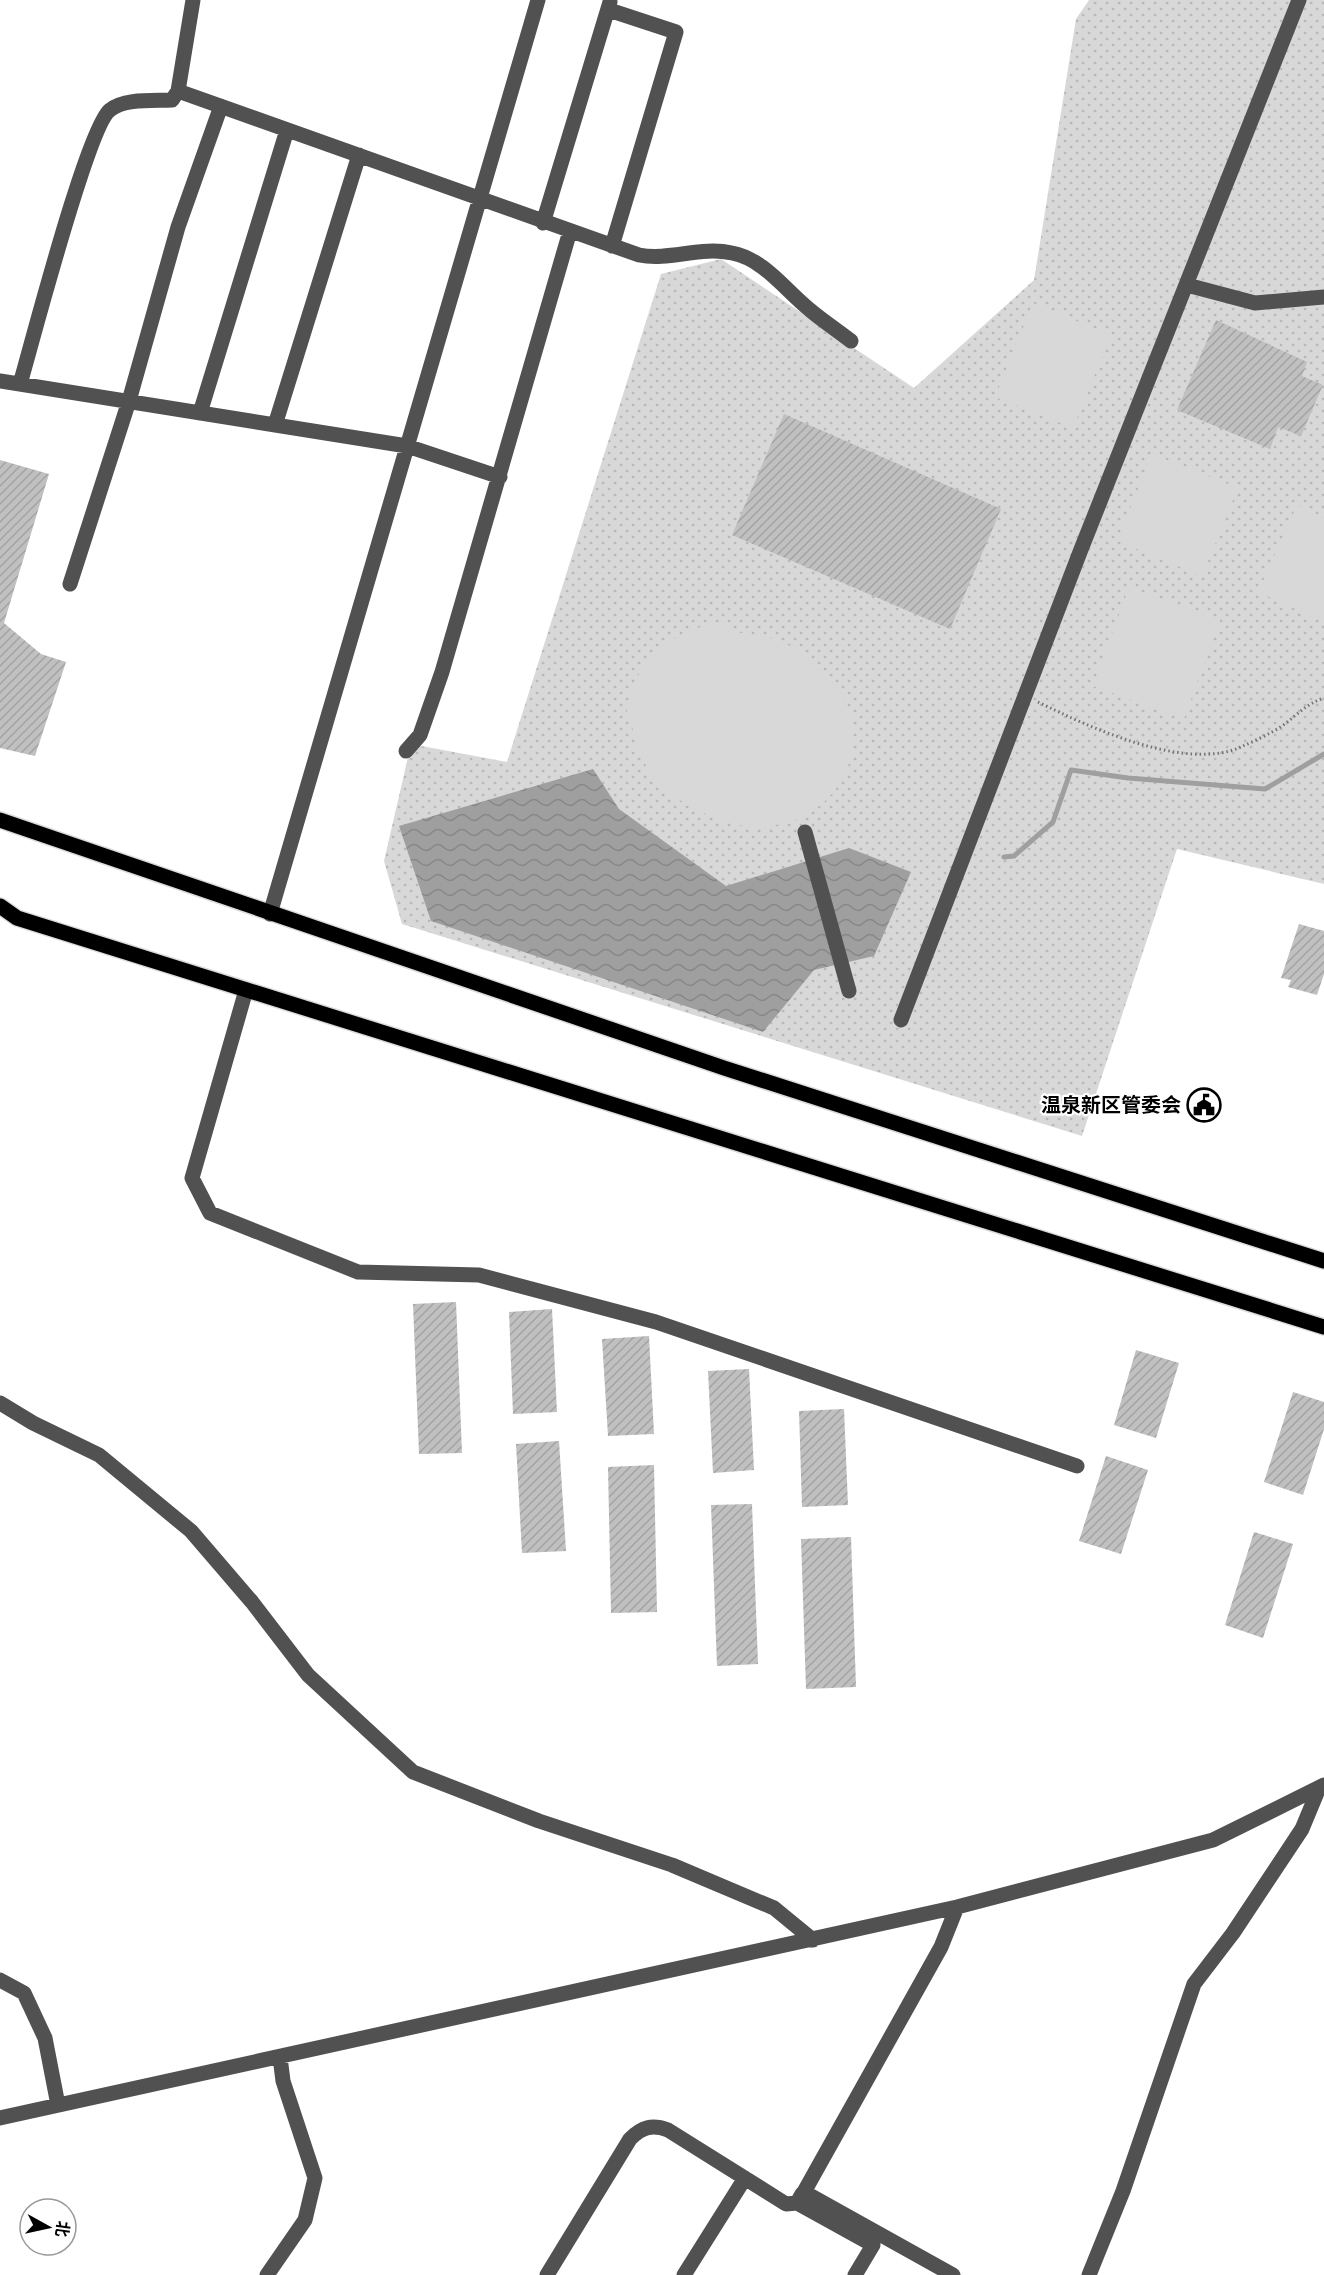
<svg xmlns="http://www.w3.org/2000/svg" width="1324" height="2275" viewBox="0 0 1324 2275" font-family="'Work Sans','Noto Sans SC',sans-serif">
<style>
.park{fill:url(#park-dots)}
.garden{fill:#d8d8d8}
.water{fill:url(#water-waves)}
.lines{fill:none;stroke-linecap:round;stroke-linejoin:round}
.stream{stroke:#9f9f9f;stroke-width:5}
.building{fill:url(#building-hatch)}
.major-casing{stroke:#dbdbdb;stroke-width:18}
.path{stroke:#737373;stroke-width:3;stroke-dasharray:1.5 3;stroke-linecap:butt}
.minor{stroke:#515151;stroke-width:15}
.major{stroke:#000;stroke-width:15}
.labels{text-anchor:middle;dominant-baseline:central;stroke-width:4.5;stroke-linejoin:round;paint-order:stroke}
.poi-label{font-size:20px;font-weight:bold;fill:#000;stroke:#fff;text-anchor:end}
</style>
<defs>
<pattern id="park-dots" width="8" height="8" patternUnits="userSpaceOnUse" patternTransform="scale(1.5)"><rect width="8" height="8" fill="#d8d8d8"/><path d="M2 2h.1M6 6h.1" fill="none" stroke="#b8b8b8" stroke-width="1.8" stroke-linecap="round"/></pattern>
<pattern id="water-waves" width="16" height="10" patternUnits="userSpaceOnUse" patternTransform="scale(1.5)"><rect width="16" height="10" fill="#9f9f9f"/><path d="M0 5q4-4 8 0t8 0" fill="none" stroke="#878787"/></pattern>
<pattern id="building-hatch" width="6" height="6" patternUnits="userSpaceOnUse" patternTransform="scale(1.5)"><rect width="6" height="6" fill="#c0c0c0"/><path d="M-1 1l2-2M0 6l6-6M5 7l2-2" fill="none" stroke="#a3a3a3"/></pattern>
</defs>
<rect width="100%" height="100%" fill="#fff"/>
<path class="park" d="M1089 0H1324V884L1177 849 1082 1136 402 924 384 861 411 744 507 762 661 274 721 259 914 388 1034 280 1076 19Z"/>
<path class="garden" d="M1033 303 1111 335 1073 428 995 397Z
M1152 454 1238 488 1202 576 1117 541Z
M1297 505 1324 518V622L1258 592Z
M1129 587 1220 620 1184 719 1093 686Z
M727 621 728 632C761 633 790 641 816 663 888 723 849 825 757 827 732 827 709 816 688 805 657 788 633 757 632 721H626C630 661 671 629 727 621Z"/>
<path class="water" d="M593 769 619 809 726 886 849 848 911 872 874 956 814 970 763 1032 431 921 399 826Z"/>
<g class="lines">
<path class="stream" d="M1004 857 1014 856 1053 822 1071 770 1128 778 1265 789 1324 754"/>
</g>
<path class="building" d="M1216 320 1307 362 1302 376 1323 385 1301 436 1278 427 1270 449 1177 410Z
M784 414 1001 509 950 629 732 535Z
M0 460 49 474 4 623 41 654 66 662 35 756 0 748Z
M1299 924 1324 931V974L1317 995 1288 987 1291 980 1281 978Z
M456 1302 462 1453 419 1454 413 1304Z
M552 1309 557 1412 513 1414 509 1312Z
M649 1336 654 1434 608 1436 602 1339Z
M1136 1350 1179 1363 1156 1438 1114 1425Z
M749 1369 754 1470 713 1473 708 1371Z
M1293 1392 1324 1402V1429L1303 1495 1264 1482Z
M844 1409 848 1505 802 1507 799 1411Z
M559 1441 566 1551 522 1553 516 1444Z
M1106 1456 1148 1470 1121 1554 1079 1541Z
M654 1465 657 1612 611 1613 608 1467Z
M752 1504 758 1664 717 1666 711 1505Z
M1254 1532 1293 1544 1263 1638 1225 1625Z
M851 1537 856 1687 806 1689 801 1539Z"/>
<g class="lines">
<defs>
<path id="major" d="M0 820 724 1068 1324 1261
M0 906 17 918 1324 1327"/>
</defs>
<use href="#major" class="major-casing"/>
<path class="path" d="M1038 702C1089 727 1185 772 1241 747 1254 741 1270 734 1282 726 1297 715 1306 704 1324 698"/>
<path class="minor" d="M193 0 178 91 639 255C670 261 700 246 732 253 764 259 785 290 810 310 823 321 837 330 851 341
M609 10 676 32 612 246
M543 223 610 2
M1187 285 1255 303 1324 297
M0 381 407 446 500 477
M20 384C32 343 88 126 110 110 125 98 154 101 172 100L178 91
M200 413 287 130
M275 425 359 155
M70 584 129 401 178 227 221 106
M406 751 420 735 442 672 570 231
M805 832 849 991
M270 914 538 0
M246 990 192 1178 210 1213 358 1272 479 1275 656 1322 1077 1466
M901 1020 1080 552 1299 0
M0 1403 33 1423 99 1455 191 1531 252 1602 308 1675 413 1772 539 1821 672 1865 774 1908 813 1940
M0 1980 24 1993 45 2038 58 2105
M0 2118 957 1907 1213 1840 1324 1785
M802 2194 797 2203 873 2245 855 2275
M267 2275 305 2220 315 2178 283 2081 280 2057
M547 2275 630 2139C642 2127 652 2124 668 2130L786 2204 797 2203
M684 2275 745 2178
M953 2275 804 2192 941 1947 957 1907
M1089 2275 1123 2191 1194 1984 1233 1933 1302 1829 1319 1788"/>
<use href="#major" class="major"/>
</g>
<defs>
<symbol id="civic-ring" viewBox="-11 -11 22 22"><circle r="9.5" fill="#fff" stroke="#000" stroke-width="1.5"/><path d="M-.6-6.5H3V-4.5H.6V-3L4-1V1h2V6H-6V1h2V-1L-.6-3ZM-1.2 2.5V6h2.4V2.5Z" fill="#000"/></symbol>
</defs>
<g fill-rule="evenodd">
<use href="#civic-ring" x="1185" y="1086" width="38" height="38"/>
</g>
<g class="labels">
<g class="poi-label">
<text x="1181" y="1105">温泉新区管委会</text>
</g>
</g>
<g transform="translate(48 2227) rotate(98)"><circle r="28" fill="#ffffff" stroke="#999999" stroke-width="1.5"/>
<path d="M0-4.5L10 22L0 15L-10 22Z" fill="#000000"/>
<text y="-9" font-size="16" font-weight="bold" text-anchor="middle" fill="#000000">北</text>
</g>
</svg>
